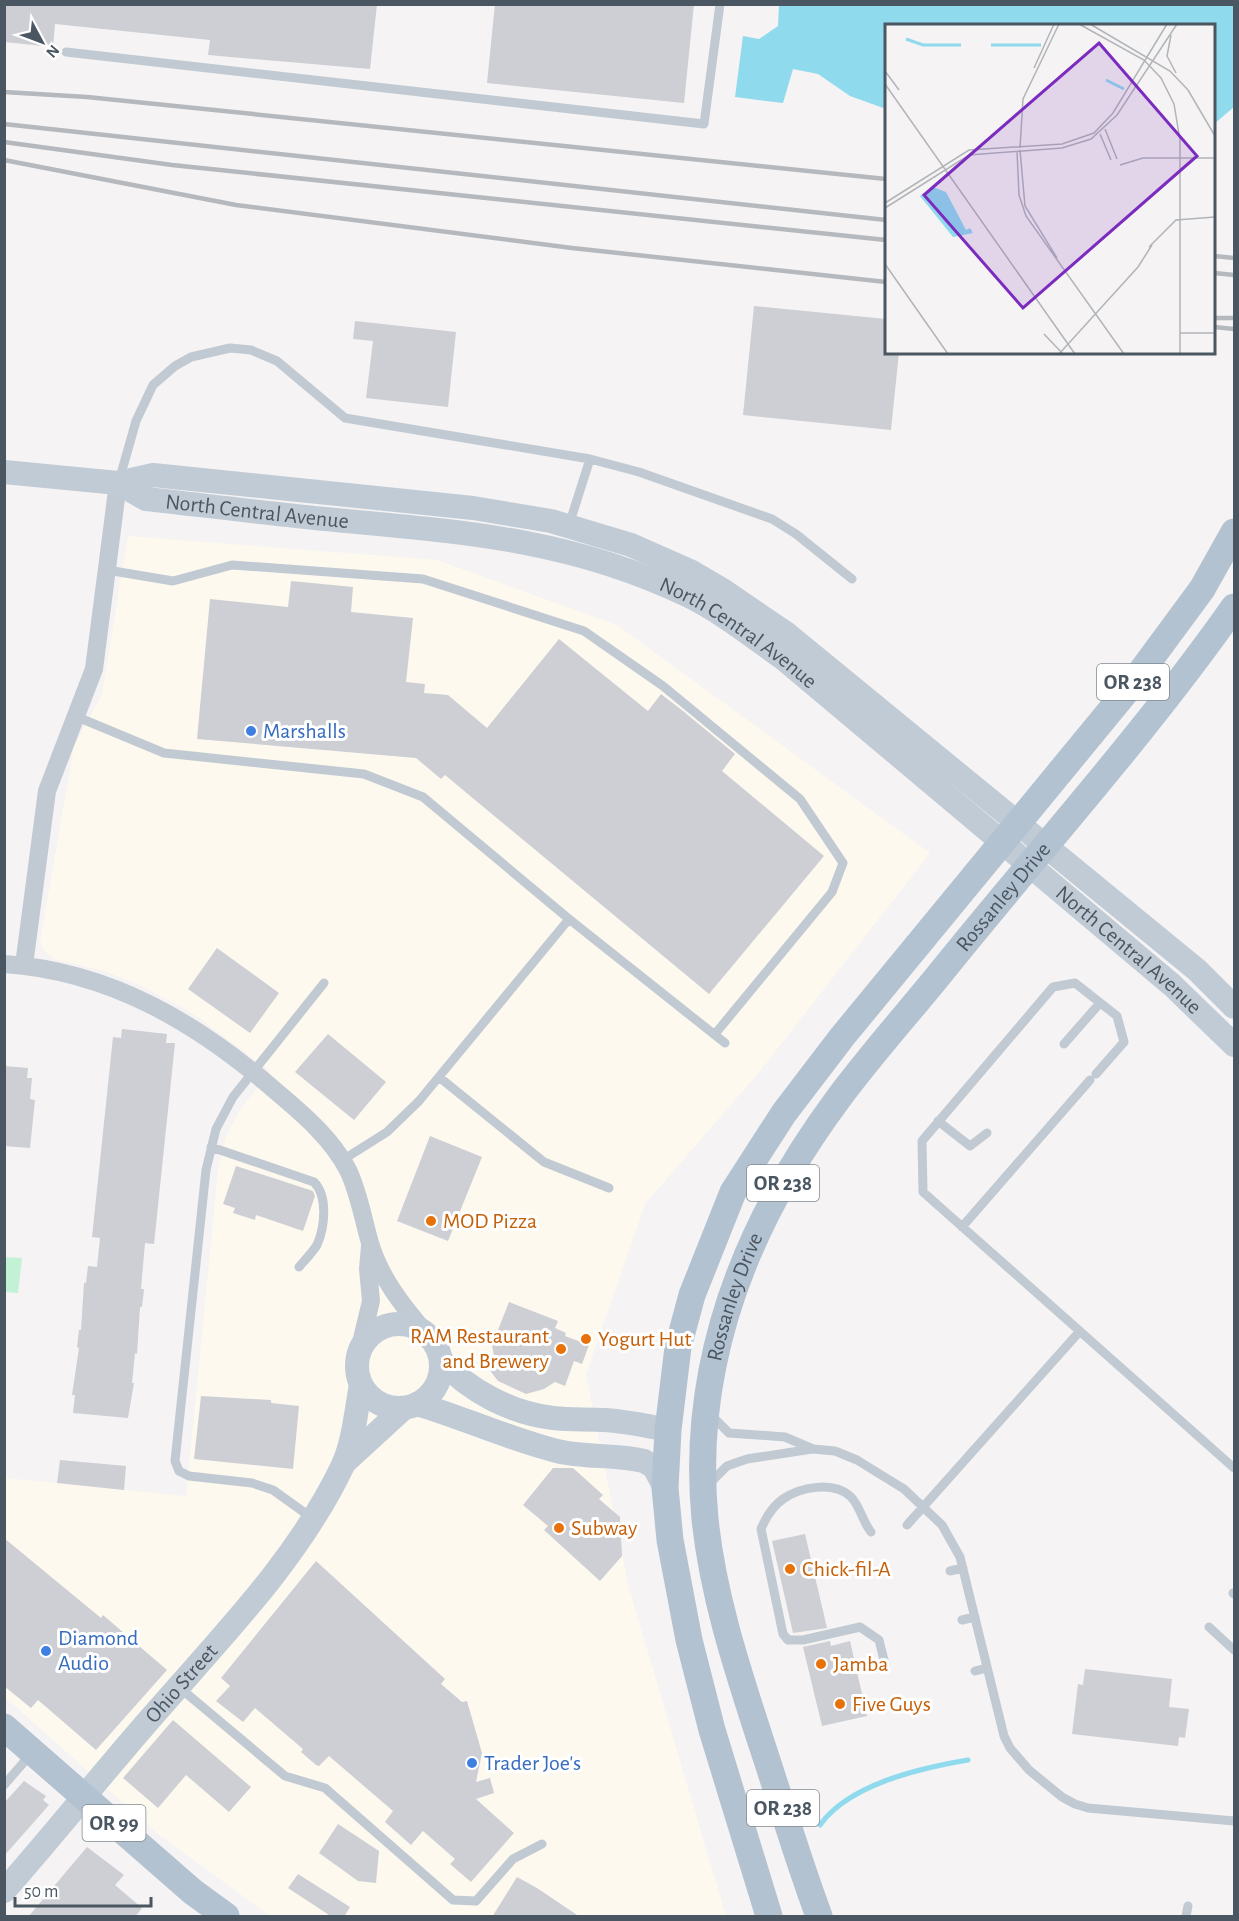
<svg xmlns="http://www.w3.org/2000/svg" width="1239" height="1921" viewBox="0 0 1239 1921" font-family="'Alegreya Sans',sans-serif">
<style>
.commercial{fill:#fdf9ef}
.green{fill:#c3f1d5}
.water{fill:#90daee}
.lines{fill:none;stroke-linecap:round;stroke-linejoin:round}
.stream{stroke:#90daee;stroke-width:5}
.building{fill:#cdcfd5}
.lane{stroke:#c1cad2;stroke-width:9}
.street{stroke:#c1cad2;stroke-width:18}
.secondary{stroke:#c1cbd6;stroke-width:24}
.primary{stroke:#b3c2d1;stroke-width:27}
.rail{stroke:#b5b8bd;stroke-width:4.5}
.shop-dot{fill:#3f7fe0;stroke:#fff;stroke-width:2}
.food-dot{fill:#e8710a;stroke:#fff;stroke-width:2}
.labels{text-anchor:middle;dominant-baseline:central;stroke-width:6;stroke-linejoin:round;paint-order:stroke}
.shield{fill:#fff;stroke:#808990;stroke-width:1.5}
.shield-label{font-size:21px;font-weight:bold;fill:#4a5661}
.street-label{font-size:22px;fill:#4a5661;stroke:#fff}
.shop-label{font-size:22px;fill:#366cbe;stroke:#fff;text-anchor:start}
.food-label{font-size:22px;fill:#c56008;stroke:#fff;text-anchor:start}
.inset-river{fill:none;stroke:#90daee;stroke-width:3}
.inset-road{fill:none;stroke:#b1b4b9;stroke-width:1.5}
.view{fill:#7b2cbf;fill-opacity:0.15;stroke:#7b2cbf;stroke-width:3}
.inset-edge{fill:none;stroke:#4a5661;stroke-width:3}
</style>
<rect width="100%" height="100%" fill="#f5f3f3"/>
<path class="commercial" d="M128 536 437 560 617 625 930 853 761 1070 645 1204 586 1375 629 1588 726 1916H270L158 1834 5 1697V1478L186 1496 218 1170 226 1136 240 1110 270 1071 192 1013 142 986 104 971 54 959 44 951 40 942 74 746 102 694Z"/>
<path class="green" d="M4 1257 22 1258 18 1293 5 1292Z"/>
<path class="water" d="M779 5H1234V107L1214 124V26H886V109L850 96 818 74 793 69 783 103 735 97 743 36 759 39 778 26Z"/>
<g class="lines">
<path class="stream" d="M820 1825C849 1784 920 1768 968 1760"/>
</g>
<path class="building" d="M4 4H377L370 69 208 55 210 40 55 24 53 47 4 42Z
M495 4H694L684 103 487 83Z
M754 306 886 319V352H899L891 430 743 415Z
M355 321 456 332 448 407 366 398 373 341 353 339Z
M291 581 353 587 351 612 413 618 406 682 425 684 424 693 448 695 487 728 559 639 648 711 661 694 683 711 735 754 722 771 824 856 709 994 445 775 441 779 416 758 197 739 210 599 288 607Z
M217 948 279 993 250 1033 188 989Z
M122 1029 167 1034 166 1043H175L154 1244 145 1243 141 1289H144L142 1307H140L137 1354 135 1353 132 1383H134L128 1418 73 1413 75 1395H72L79 1348 77 1347 79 1330H81L84 1283H86L88 1266 97 1267 100 1238 92 1237 113 1037 121 1038Z
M328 1034 386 1082 354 1120 295 1072Z
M4 1066 28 1068 27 1078H32L30 1099 35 1100 30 1148 4 1146Z
M430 1136 482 1157 448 1241 397 1221Z
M236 1166 313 1191 315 1196 303 1231 256 1215 255 1220 233 1213 235 1208 223 1204Z
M509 1302 558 1321 555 1328 566 1333 565 1336 589 1345 582 1364 574 1361 565 1386 555 1382 544 1389 526 1394 498 1381 488 1368 485 1359 494 1356 492 1345Z
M201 1396 271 1400V1403L299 1406 293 1469 194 1459Z
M60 1460 126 1466 124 1490 57 1483Z
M553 1468H573L603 1495 599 1499 620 1517 622 1556 600 1581 544 1530 548 1526 523 1505Z
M805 1534 827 1628 793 1633 772 1541Z
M4 1538 101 1618 103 1615 167 1670 96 1750 38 1700 31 1708 4 1686Z
M316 1561 445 1679 441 1684 462 1702 467 1701 482 1753 476 1782 490 1778 494 1793 476 1799 514 1833 471 1882 450 1864 455 1859 423 1831 411 1845 385 1822 393 1811 329 1756 319 1766 316 1765 301 1752 303 1749 255 1708 243 1722 216 1701 230 1686 221 1678Z
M830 1641 831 1646 850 1641 867 1716 822 1726 803 1647Z
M1085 1669 1172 1679 1169 1707 1189 1709 1185 1738 1179 1737 1178 1746 1072 1734 1078 1684 1083 1685Z
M173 1720 251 1787 229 1812 186 1775 158 1808 123 1778Z
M24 1781 46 1796 43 1800 49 1805 4 1856V1803Z
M338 1824 379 1851 376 1883 358 1881 319 1853Z
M87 1847 124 1875 115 1885 142 1908 135 1917H28Z
M298 1874 350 1907 344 1917H332L288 1888Z
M517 1877 537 1888 580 1917H492Z"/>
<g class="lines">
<path class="lane" d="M66 52 704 124 720 4
M119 481 136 421 153 385 175 366 191 357 230 348 251 350 277 361 345 418 590 459 639 472 772 519 796 534 852 579
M569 525 590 459
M107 570 173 581 232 565 423 579 584 631 663 686 800 799 843 863 832 892 715 1034
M75 716 164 753 364 774 423 797 569 919 419 1101 387 1132 341 1161
M569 919 725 1043
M1064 1044 1100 1003
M1096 1074 1124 1042 1117 1016 1075 983 1053 987 922 1141 923 1192 1234 1468
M439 1077 544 1162 609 1188
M938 1121 970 1146 987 1133
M211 1147 314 1182C328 1196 325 1227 317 1245 312 1253 305 1260 299 1267
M962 1227 1090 1080
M713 1417 729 1433 785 1437 813 1449 835 1451 857 1460 904 1489 942 1525 960 1557 1004 1736 1010 1748 1029 1770 1062 1797 1075 1804 1088 1808 1234 1821
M709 1484 727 1466 747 1459 812 1449
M312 1518 273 1490 252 1483 189 1476 179 1471 175 1461 206 1170 216 1129 233 1097 324 983
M907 1525 1080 1331
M871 1532C862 1521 860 1505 850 1496 833 1481 800 1487 783 1499 773 1506 766 1517 761 1529L783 1634 788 1640H803L860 1627 879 1640 885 1664
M950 1571 963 1568
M1233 1593 1234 1594
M962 1620 975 1617
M1209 1627 1234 1650
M975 1671 987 1668
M180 1688 285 1776 325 1788 453 1900 476 1901 513 1859 542 1844
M4 1785 31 1754
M1186 1916 1188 1906"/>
<path class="street" d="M4 964C111 971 199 1024 278 1093 304 1115 332 1139 348 1170 359 1193 363 1219 370 1243 380 1277 402 1305 425 1332
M24 965 47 791 94 669 118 483
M359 1351 371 1301 368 1269 370 1246"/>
<g class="secondary">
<path d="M4 472 118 483 153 475 473 508 551 521 631 545 692 572 721 589 787 634 1197 970 1234 1007"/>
<path id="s1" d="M118 483 146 499C209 506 272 514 336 520 463 532 571 539 689 596 723 613 753 637 784 659L1172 985 1234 1045"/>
<circle cx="399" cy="1366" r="42"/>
<path d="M441 1360C469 1391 511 1413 553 1418 570 1420 587 1419 604 1420 625 1421 647 1426 668 1430"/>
<path d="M417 1404C464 1418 509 1439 557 1451 585 1458 615 1454 644 1461L654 1467 665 1488"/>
<path d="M344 1463 404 1408"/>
<path id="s2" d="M4 1891C56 1832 105 1770 157 1711 224 1634 299 1558 343 1465 354 1440 356 1411 361 1385"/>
</g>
<g class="primary">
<path d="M4 1727 193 1892 226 1916"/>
<path d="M769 1916 712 1730 689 1640 670 1540 665 1488 668 1430 678 1347 692 1295 733 1192 784 1113 842 1037 1129 688 1202 589 1234 532"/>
<path id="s3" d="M819 1916C798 1860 781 1802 762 1745 738 1671 713 1597 705 1519 690 1363 746 1223 838 1099 872 1053 911 1010 947 965 1043 846 1146 732 1234 607"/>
</g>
<path class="rail" d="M4 92 87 97 886 179
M4 124 886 220
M4 142 172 165 886 240
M4 160 236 205 572 248 886 282
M1214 256 1234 258
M1214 273 1234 275
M1214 318H1234
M1214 327 1234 329"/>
</g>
<g class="shop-dot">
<circle cx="251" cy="731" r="6"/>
<circle cx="46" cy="1651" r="6"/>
<circle cx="472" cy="1763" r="6"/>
</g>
<g class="food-dot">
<circle cx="431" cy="1221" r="6"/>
<circle cx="586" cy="1339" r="6"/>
<circle cx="561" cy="1349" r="6"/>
<circle cx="559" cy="1528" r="6"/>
<circle cx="790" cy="1569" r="6"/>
<circle cx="821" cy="1664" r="6"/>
<circle cx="840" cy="1704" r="6"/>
</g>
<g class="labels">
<g class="shield">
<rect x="1097" y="664" width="72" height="36" rx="4.5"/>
<rect x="747" y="1165" width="72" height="36" rx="4.5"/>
<rect x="747" y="1790" width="72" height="36" rx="4.5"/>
<rect x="82.5" y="1805" width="63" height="36" rx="4.5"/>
</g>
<g class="shield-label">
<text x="1133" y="682">OR 238</text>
<text x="783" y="1183">OR 238</text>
<text x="783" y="1808">OR 238</text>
<text x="114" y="1823">OR 99</text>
</g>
<g class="street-label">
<text stroke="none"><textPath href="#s1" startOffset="144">North Central Avenue</textPath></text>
<text stroke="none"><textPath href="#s1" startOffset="648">North Central Avenue</textPath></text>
<text stroke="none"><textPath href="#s3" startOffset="1126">Rossanley Drive</textPath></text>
<text stroke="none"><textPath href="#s1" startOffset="1152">North Central Avenue</textPath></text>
<text stroke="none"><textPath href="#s3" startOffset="640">Rossanley Drive</textPath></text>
<text stroke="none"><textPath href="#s2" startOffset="273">Ohio Street</textPath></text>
</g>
<g class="shop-label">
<text x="263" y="731">Marshalls</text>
<text x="58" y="1638">Diamond<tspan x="58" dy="25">Audio</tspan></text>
<text x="484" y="1763">Trader Joe's</text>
</g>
<g class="food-label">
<text x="443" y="1221">MOD Pizza</text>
<text x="549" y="1336" text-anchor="end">RAM Restaurant<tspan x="549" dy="25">and Brewery</tspan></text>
<text x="598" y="1339">Yogurt Hut</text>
<text x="571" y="1528">Subway</text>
<text x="802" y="1569">Chick-fil-A</text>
<text x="833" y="1664">Jamba</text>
<text x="852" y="1704">Five Guys</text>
</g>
</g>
<g transform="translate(885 24)">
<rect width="330" height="330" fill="#f5f3f3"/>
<path d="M48 163 61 168 81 206 85 204 88 209 68 213 35 172Z" fill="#90daee"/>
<path class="inset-river" d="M21 15 38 21H76M106 21H156M221 56 239 65"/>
<path class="inset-road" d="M194 0 259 36 276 54 289 80 295 116V330M205 0 285 47 303 66 330 112M286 11 282 32 291 49M149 44 169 0M0 47 14 66M0 60 190 330M220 105 232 135M215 110 226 136M135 124 138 75 174 0M135 126 140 182 172 234M132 127 134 171 141 192 239 330M235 141 258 134H330M0 179 84 126 177 120 209 109 228 89 282 0M0 184 84 131 177 124 206 115 232 91 292 0M264 223 291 196 330 193M0 240 63 330M295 309H330M159 310 178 330M174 330 253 243 267 221"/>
<path class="view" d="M214 19 312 132 138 284 39 171Z"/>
<rect width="330" height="330" class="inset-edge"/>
</g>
<rect width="1239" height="1921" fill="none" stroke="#4a5661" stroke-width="12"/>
<g transform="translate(42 42) rotate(131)" stroke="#ffffff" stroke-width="4.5" paint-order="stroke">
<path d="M0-4.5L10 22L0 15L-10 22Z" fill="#4a5661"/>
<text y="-9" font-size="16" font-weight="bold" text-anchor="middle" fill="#4a5661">N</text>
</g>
<path d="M15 1897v9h136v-9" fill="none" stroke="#4a5661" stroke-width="3"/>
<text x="24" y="1897" font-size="18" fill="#4a5661" stroke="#ffffff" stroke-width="4.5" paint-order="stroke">50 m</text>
</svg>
